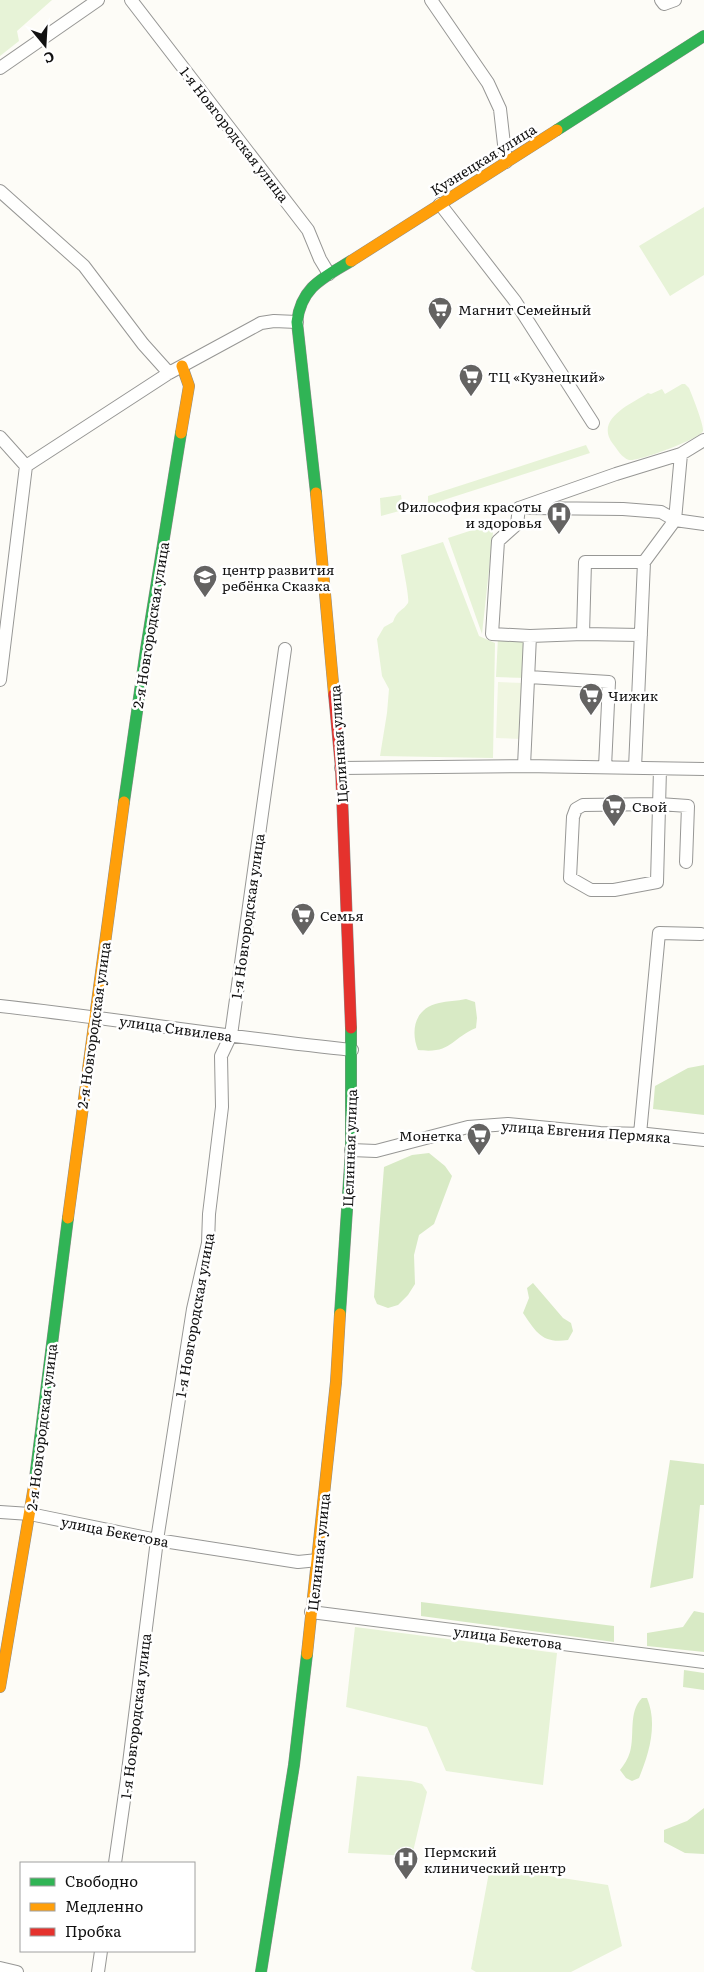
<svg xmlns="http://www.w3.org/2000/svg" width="704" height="1972" viewBox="0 0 704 1972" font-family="Literata,serif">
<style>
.green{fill:#e7f3d7}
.forest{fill:#d8eac5}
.pitch{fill:#f0f6e1}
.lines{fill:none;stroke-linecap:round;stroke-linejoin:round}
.street-casing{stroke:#979795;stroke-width:14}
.fast-casing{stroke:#8e8d8b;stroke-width:12}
.slow-casing{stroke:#8e8d8b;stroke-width:12}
.jam-casing{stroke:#8e8d8b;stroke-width:12}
.street{stroke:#fffffe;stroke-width:12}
.fast{stroke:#30b455;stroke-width:11}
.slow{stroke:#ff9f0a;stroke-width:11}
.jam{stroke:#e5322d;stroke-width:11}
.labels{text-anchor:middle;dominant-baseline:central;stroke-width:5;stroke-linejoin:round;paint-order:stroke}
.street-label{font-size:14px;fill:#111;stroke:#fff}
.poi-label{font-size:14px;fill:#111;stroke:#fff;text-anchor:start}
</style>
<rect width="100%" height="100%" fill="#fdfcf7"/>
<path class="green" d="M0 0H52L17 31 19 41 0 56Z
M704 207V275L670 296 639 246Z
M682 384H685L689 388C692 395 704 425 703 431 700 439 637 462 629 460 622 458 617 449 613 444 594 419 631 404 648 393L651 394 662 389 665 394Z
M586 445 590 453 428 505V496Z
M401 495 403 510 381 516 380 498Z
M494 523 482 634 448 538Z
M443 542 479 636 495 643 493 758 380 756 387 713 389 689 382 676 377 639 384 627 393 622C397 610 403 611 408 603 410 598 402 563 401 555Z
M498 637 527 638 526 678 496 677Z
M355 1627 557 1653 543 1785 446 1771 427 1727 346 1707Z
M357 1776 411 1781 422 1784 427 1792 412 1856 348 1853Z
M490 1867 608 1885 622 1946 571 1972H476L471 1969Z"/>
<path class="forest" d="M466 999 475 1002 477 1018 476 1028C450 1039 452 1054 418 1050 410 1030 415 1008 439 1003 447 1001 457 1001 466 999Z
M704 1065V1115L653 1109 655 1086 688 1068Z
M429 1153 445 1166 452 1176 434 1224 419 1235 414 1255 415 1284 408 1295 398 1305 388 1308 377 1304 374 1297 384 1167 412 1155Z
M533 1283 563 1318 571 1323 573 1331 568 1340C542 1344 536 1332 523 1313L529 1298 527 1288Z
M670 1460 704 1464V1505H700L693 1578 650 1588Z
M421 1602 614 1626V1642L421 1616Z
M694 1611 704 1613V1652L647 1646V1633L683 1627Z
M684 1670 704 1673V1690L683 1687Z
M642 1698H647C658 1724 649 1754 639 1778L632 1781 626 1778 620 1770C624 1765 628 1759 630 1752 635 1735 628 1712 642 1698Z
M704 1808V1854L685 1853 664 1842V1830L687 1821Z"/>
<path class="pitch" d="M498 682 524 683 522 739 496 738Z"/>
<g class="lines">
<defs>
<path id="street" d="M131 0 308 230 320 259 329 274
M431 0 488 83 500 109 506 162
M661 0 664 4 675 0
M0 68 98 0
M0 191 84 266 143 344 169 373
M440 204 515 301 593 423
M0 437 26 466 0 680
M26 466 169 373 261 323 274 321 297 322
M519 508 517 524 498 541 492 634 530 636 583 634 585 562H644L675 520 681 454
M519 508 616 474 681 454 704 440
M529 508 623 509 661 512 675 520 704 524
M583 634 641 635
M529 677 609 682 605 767
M524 766 530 636
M341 768 524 766 704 769
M635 768 644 562
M660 769 657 882 614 890H591L570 878 573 817 576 809 583 805 659 804 688 806 686 862
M0 1006C118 1019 234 1038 352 1050
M640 1134 659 933 701 934
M351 1150 376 1151 468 1127 508 1124 600 1133 647 1134 704 1140
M0 1512 30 1514 157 1540 298 1562 318 1560
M311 1612 704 1662
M115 1863 127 1779 157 1540 193 1309 208 1243 209 1214 222 1107 221 1056 231 1035 285 649
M0 1968 17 1972
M98 1972 101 1951"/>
<path id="fast" d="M557 130 704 36
M316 493 297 322C301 287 323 278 351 261
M124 802 146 649 181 433
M340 1314 351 1150V1028
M34 1486 68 1218
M261 1972 294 1765 307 1654"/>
<path id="slow" d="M351 261 557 130
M181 433 189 386 182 366
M316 493 334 694
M68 1218 124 802
M307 1654 336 1382 340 1314
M0 1687 34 1486"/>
<path id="jam" d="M334 694 341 768 351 1028"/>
</defs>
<use href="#street" class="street-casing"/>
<use href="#fast" class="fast-casing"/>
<use href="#slow" class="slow-casing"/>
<use href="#jam" class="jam-casing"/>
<use href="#street" class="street"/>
<use href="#fast" class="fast"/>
<use href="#slow" class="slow"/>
<use href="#jam" class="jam"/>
</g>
<defs>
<symbol id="supermarket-pin" viewBox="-11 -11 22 30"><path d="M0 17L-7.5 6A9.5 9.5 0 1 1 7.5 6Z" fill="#646362" stroke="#fff"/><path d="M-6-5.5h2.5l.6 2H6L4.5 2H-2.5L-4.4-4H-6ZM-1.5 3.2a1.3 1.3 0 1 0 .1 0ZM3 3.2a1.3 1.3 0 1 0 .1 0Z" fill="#fff"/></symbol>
<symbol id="hospital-pin" viewBox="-11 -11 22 30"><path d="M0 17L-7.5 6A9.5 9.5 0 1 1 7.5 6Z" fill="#646362" stroke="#fff"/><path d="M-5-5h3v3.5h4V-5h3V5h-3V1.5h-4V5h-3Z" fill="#fff"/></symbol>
<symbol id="school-pin" viewBox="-11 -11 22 30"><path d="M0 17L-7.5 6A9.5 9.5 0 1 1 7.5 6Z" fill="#646362" stroke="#fff"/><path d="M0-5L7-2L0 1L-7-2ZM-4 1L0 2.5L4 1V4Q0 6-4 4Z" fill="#fff"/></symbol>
</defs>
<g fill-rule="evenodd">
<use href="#supermarket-pin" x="426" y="295" width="28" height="38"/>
<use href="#supermarket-pin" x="457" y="362" width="28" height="38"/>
<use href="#hospital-pin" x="545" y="500" width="28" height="38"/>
<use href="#school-pin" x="191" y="563" width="28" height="38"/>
<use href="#supermarket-pin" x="577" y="681" width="28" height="38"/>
<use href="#supermarket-pin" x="600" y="792" width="28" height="38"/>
<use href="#supermarket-pin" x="289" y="901" width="28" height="38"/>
<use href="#supermarket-pin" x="465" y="1121" width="28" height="38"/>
<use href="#hospital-pin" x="392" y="1845" width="28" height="38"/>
</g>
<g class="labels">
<g class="street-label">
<text transform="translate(235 134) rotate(52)">1-я Новгородская улица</text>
<text transform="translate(483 159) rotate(-32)">Кузнецкая улица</text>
<text transform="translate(150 625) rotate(-81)">2-я Новгородская улица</text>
<text transform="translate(338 744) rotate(-94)">Целинная улица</text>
<text transform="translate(247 916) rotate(-82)">1-я Новгородская улица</text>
<text transform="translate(93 1025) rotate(-82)">2-я Новгородская улица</text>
<text transform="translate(176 1028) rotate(8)">улица Сивилева</text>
<text transform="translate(586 1131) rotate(4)">улица Евгения Пермяка</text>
<text transform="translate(349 1148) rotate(-88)">Целинная улица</text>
<text transform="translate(194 1315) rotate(-80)">1-я Новгородская улица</text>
<text transform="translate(41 1427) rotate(-83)">2-я Новгородская улица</text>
<text transform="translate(115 1531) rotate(11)">улица Бекетова</text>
<text transform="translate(318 1552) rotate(-84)">Целинная улица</text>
<text transform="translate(508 1637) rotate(7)">улица Бекетова</text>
<text transform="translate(135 1716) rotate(-83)">1-я Новгородская улица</text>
</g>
<g class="poi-label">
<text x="458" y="309">Магнит Семейный</text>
<text x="488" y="376">ТЦ «Кузнецкий»</text>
<text x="542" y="506" text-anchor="end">Философия красоты<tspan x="542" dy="16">и здоровья</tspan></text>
<text x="222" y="569">центр развития<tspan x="222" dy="16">ребёнка Сказка</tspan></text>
<text x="608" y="695">Чижик</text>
<text x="632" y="806">Свой</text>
<text x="320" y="915">Семья</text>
<text x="462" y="1135" text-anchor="end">Монетка</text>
<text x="424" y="1851">Пермский<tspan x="424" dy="16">клинический центр</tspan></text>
</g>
</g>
<rect x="20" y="1862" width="175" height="90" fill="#ffffff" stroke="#a0a0a0"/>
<rect x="30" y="1878" width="25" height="8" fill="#30b455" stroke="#a0a0a0"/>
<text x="65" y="1887" font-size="15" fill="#111111">Свободно</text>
<rect x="30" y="1903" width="25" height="8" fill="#ff9f0a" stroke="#a0a0a0"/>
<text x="65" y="1912" font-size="15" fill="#111111">Медленно</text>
<rect x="30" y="1928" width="25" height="8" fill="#e5322d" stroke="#a0a0a0"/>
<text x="65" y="1937" font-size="15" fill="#111111">Пробка</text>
<g transform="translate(45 45) rotate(162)" stroke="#ffffff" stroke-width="4" paint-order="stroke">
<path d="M0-4L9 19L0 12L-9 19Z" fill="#111111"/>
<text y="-8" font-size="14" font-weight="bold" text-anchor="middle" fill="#111111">С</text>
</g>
</svg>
